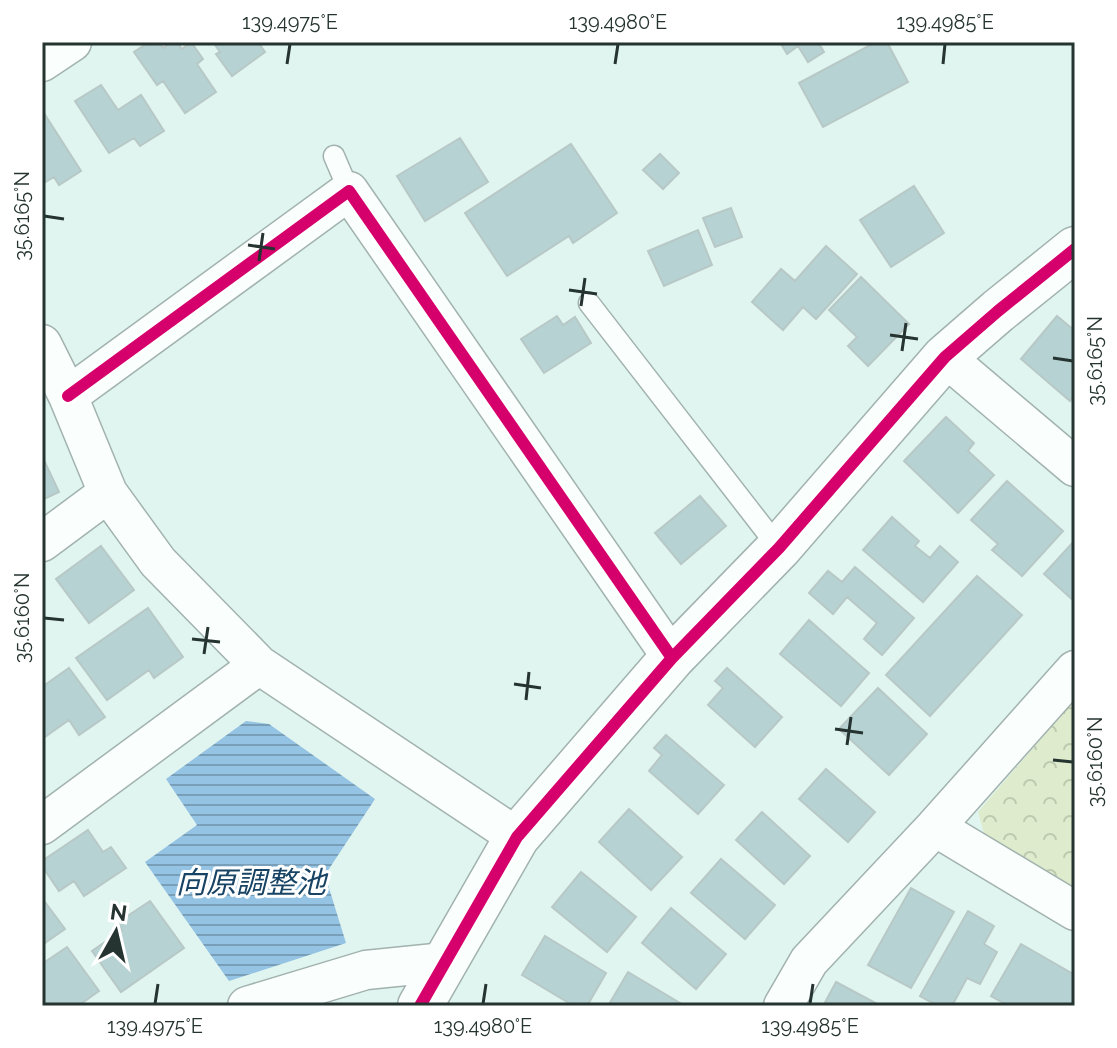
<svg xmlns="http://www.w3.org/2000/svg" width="1117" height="1048" viewBox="0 0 1117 1048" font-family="Raleway,'Noto Sans JP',sans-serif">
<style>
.park{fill:url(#park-crowns)}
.water{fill:url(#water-rules)}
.building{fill:#b6d2d3;stroke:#b8c8c6;stroke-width:2}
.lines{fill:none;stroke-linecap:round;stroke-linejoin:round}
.lane-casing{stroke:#a2b2ae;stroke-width:23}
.street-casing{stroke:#a2b2ae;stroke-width:41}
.secondary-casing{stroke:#a2b2ae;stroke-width:47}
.lane{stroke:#fafefd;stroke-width:20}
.street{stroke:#fafefd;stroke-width:38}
.secondary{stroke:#fafefd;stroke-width:44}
.cycleway-casing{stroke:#fff;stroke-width:17}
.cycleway{stroke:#d6006c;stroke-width:12}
.ticks{fill:none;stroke:#253430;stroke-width:3}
.labels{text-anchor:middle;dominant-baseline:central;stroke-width:6;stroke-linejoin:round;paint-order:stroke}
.water-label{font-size:30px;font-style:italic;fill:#174364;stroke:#fff}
.neatline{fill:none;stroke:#253430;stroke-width:3}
.ticks-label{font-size:20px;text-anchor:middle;fill:#253430}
</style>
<defs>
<pattern id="park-crowns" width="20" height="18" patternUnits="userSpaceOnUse" patternTransform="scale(2)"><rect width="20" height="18" fill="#deebcc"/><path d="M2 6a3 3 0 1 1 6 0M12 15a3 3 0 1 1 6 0" fill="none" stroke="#becab0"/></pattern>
<pattern id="water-rules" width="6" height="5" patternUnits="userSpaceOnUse" patternTransform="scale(2)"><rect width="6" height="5" fill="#94c3e3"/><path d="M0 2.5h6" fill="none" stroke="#799fb8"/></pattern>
</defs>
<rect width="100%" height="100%" fill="#e0f5ef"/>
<path class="park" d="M1075 699V890L985 837 978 812Z"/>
<path class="water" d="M246 721 269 724 375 799 325 875 346 943 229 981 145 862 197 825 166 779Z"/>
<path class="building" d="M149 42H159L163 48 171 42H177L182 49 191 42 203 59 197 64 216 92 185 113 163 81 157 85 134 52Z
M213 42H258L265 52 232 76 216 54 220 52Z
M780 42H818L824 52 808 62 798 46 787 54Z
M876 42H887L908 82 823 127 799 83Z
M101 85 118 110 141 95 164 131 140 146 134 138 109 153 75 101Z
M42 110 81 171 59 185 54 177 42 184Z
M460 138 488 182 425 221 397 176Z
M571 144 617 213 573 243 569 236 507 276 465 213Z
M660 154 679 173 663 189 643 170Z
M914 186 944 233 891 267 860 220Z
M731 208 742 237 715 247 703 218Z
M698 230 712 265 664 286 648 251Z
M826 246 857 274 816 319 803 307 783 330 752 302 781 269 795 281Z
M861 277 909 324 868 366 848 346 857 337 829 310Z
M557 316 563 325 575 317 591 343 544 373 521 339Z
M1057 316 1075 331V395L1070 401 1021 359Z
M946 417 974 443 968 451 994 475 958 513 904 461Z
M42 456 59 492 42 500Z
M1007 481 1063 531 1022 576 992 550 998 544 971 520Z
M700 496 726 526 681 564 655 533Z
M892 517 919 541 915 546 930 558 940 546 958 562 923 602 863 550Z
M1075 540V602L1044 574Z
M101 546 134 590 89 623 56 579Z
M855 567 914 618 882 655 864 639 877 623 847 597 833 614 809 593 828 571 842 582Z
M977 576 1022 615 930 716 886 675Z
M148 608 183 657 154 678 149 670 107 700 76 658Z
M809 620 869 673 841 706 780 654Z
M69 668 105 717 79 735 69 720 42 739V687Z
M727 668 782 717 755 747 708 705 723 688 715 681Z
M878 688 927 734 889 775 839 729Z
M666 735 724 785 698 814 649 771 662 755 654 748Z
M826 769 875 812 848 842 799 799Z
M629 809 682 857 651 890 599 842Z
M762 812 810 856 784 884 736 840Z
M88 830 103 852 111 847 126 868 84 896 74 881 59 891 42 866V861Z
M721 859 775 905 745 939 691 893Z
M581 872 636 917 607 952 552 907Z
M911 888 954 912 911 988 868 965Z
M42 898 65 929 42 945Z
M150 901 184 948 121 992 92 951 122 930 117 923Z
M671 908 726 954 696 989 642 943Z
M968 911 994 926 984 944 997 952 980 984 967 978 952 1006H938L920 996Z
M545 936 606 973 587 1006H574L522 975Z
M1021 944 1075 975V1006H1009L991 996Z
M67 947 99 991 78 1006H42V964Z
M628 972 685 1006H608Z
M836 982 881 1006H823Z"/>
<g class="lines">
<defs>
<path id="lane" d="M334 156 349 191
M589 303 779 548"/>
<path id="street" d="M42 62 72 42
M42 344 68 396 108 493 158 562 259 665 517 837
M945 357 1075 467
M68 396 349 191 672 658
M42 542 108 493
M42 825 259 665
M935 827 1075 911
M247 1006 366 970 445 962
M783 1006 809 961 935 827 1075 670"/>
<path id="secondary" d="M420 1006 517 837 672 658 779 548 945 357 998 311 1075 249"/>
</defs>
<use href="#lane" class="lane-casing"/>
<use href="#street" class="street-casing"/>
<use href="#secondary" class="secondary-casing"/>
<use href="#lane" class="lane"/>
<use href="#street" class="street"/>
<use href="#secondary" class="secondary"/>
<defs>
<path id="cycleway" d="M68 396 349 191 672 658
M420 1006 517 837 672 658 779 548 945 357 998 311 1075 249"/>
</defs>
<use href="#cycleway" class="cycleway-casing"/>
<use href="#cycleway" class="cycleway"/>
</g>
<path class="ticks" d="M287 64 290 44M615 64 618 44M943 64 945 44M44 216 64 219M248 245 275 249M259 261 263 233M569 290 597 294M581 306 585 278M890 335 918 339M902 351 906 323M1053 358 1073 361M44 618 64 620M192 639 220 642M204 654 208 627M514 684 541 688M526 700 529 672M835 729 863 733M847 745 851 717M1053 760 1073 762M155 1004 158 984M483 1004 486 984M810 1004 813 984"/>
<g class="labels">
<g class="water-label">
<text x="251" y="882">向原調整池</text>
</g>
</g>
<rect width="1117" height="1048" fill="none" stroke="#ffffff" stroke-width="88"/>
<g transform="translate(116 932) rotate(8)" stroke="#ffffff" stroke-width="6" paint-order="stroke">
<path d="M0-6L14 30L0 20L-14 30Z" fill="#253430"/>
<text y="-12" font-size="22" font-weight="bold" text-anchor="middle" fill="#253430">N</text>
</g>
<rect x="44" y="44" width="1029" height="960" class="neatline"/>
<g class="ticks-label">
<text x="290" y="29">139.4975°E</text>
<text x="618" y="29">139.4980°E</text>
<text x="945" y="29">139.4985°E</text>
<text transform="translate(22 216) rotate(-90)" y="7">35.6165°N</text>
<text transform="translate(1095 361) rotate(-90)" y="7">35.6165°N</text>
<text transform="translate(22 618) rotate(-90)" y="7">35.6160°N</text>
<text transform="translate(1095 762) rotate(-90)" y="7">35.6160°N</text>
<text x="155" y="1033">139.4975°E</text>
<text x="483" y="1033">139.4980°E</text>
<text x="810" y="1033">139.4985°E</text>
</g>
</svg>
